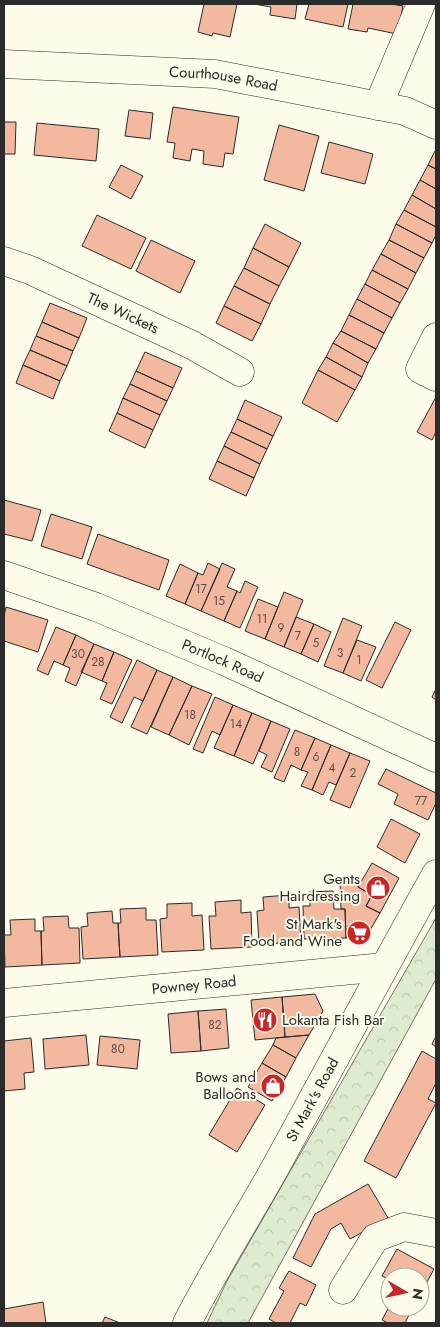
<svg xmlns="http://www.w3.org/2000/svg" width="440" height="1327" viewBox="0 0 440 1327" font-family="Jost,sans-serif">
<style>
.forest{fill:url(#forest-crowns);stroke:#74746e}
.building{fill:#f2b8a0;stroke:#2b2b2b}
.lines{fill:none;stroke-linecap:round;stroke-linejoin:round}
.minor-casing{stroke:#2b2b2b;stroke-width:29}
.minor{stroke:#fdfbea;stroke-width:28}
.labels{text-anchor:middle;dominant-baseline:central;stroke-width:4;stroke-linejoin:round;paint-order:stroke}
.number-label{font-size:12px;fill:#5d4e48}
.street-label{font-size:15px;fill:#2b2b2b;stroke:#fdfbea}
.poi-label{font-size:15px;fill:#2b2b2b;stroke:#fdfbea;text-anchor:end}
</style>
<defs>
<pattern id="forest-crowns" width="20" height="18" patternUnits="userSpaceOnUse" patternTransform="scale(1.25)"><rect width="20" height="18" fill="#deebd1"/><path d="M2 6a3 3 0 1 1 6 0M12 15a3 3 0 1 1 6 0" fill="none" stroke="#bfcab4"/></pattern>
</defs>
<rect width="100%" height="100%" fill="#fdfbea"/>
<path class="forest" d="M436 918V979L248 1323H207L227 1281Z"/>
<path class="building" d="M204 4H237L230 37 213 33 212 36 198 32Z
M254 4H297L295 19 270 15 271 7Z
M309 4H348L343 27 305 19Z
M353 4H391L403 6 397 34 368 28 367 32 348 29Z
M173 107 239 117 233 154 225 153 223 167 203 164 204 151 192 149 190 161 173 158 175 143 167 142Z
M129 110 153 113 150 139 125 136Z
M4 122H16L15 154H4Z
M37 123 99 129 96 161 34 155Z
M279 125 319 136 304 191 264 180Z
M329 142 373 154 365 184 321 173Z
M435 151 436 152V169L428 165Z
M121 165 143 176 131 199 109 187Z
M428 165 436 169V189L420 180Z
M420 180 436 189V209L412 195Z
M412 195 436 209V227L404 210Z
M404 210 436 227V235L432 243 396 224Z
M97 215 146 238 131 269 82 246Z
M265 224 301 243 289 267 253 248Z
M396 224 432 243 424 258 389 240Z
M151 240 195 261 180 293 136 271Z
M389 240 424 258 416 273 381 254Z
M253 248 289 267 279 286 244 268Z
M381 254 416 273 408 289 372 270Z
M244 268 279 286 270 304 234 286Z
M372 270 408 289 400 303 365 284Z
M365 284 400 303 392 318 357 299Z
M234 286 270 304 261 324 224 306Z
M357 299 392 318 384 333 349 315Z
M50 303 87 318 79 338 42 322Z
M224 306 261 324 252 341 216 323Z
M349 315 384 333 376 349 341 331Z
M42 322 79 338 73 351 36 336Z
M341 331 376 349 368 363 333 343Z
M36 336 73 351 67 366 30 350Z
M333 343 368 363 362 377 326 357Z
M30 350 67 366 60 381 23 365Z
M145 352 182 368 173 388 136 371Z
M326 357 362 377 355 390 318 370Z
M23 365 60 381 53 399 16 383Z
M318 370 355 390 337 422 302 403Z
M136 371 173 388 167 401 130 384Z
M130 384 167 401 160 415 123 398Z
M436 397V432L432 440 417 432Z
M123 398 160 415 153 430 117 413Z
M245 400 282 417 273 436 237 419Z
M117 413 153 430 145 448 109 431Z
M237 419 273 436 267 449 231 432Z
M231 432 267 449 260 464 224 446Z
M224 446 260 464 254 478 217 461Z
M217 461 254 478 246 496 209 479Z
M4 500 41 510 32 541 4 534Z
M51 514 92 527 82 559 41 546Z
M98 534 169 560 159 590 87 564Z
M208 563 220 569 201 611 185 604 198 573 203 575Z
M222 563 235 569 227 587 237 591 224 621 201 611Z
M180 564 198 573 185 604 166 596Z
M245 581 258 587 240 628 224 621 237 591 240 593Z
M284 592 303 600 284 647 265 639Z
M258 599 278 607 265 639 245 631Z
M6 607 48 620 38 652 4 641V616Z
M296 617 314 624 301 654 284 647Z
M343 618 362 626 343 673 324 666Z
M395 622 411 630 382 688 366 680Z
M314 624 331 632 318 662 301 654Z
M56 627 76 635 63 665 54 661 48 675 37 670Z
M76 635 94 644 76 686 65 681 70 668 63 665Z
M357 640 376 647 361 681 343 673Z
M94 644 114 652 102 681 81 672Z
M114 652 132 660 112 704 100 699 107 683 102 681Z
M137 660 157 670 143 701 134 697 122 723 110 717Z
M157 670 173 677 147 734 131 727Z
M173 677 192 686 169 735 151 727Z
M192 686 212 694 189 745 169 735Z
M436 689V700L432 697Z
M215 697 233 705 220 735 212 731 203 753 193 749Z
M233 705 252 713 234 756 214 748Z
M252 713 271 721 253 764 234 756Z
M271 721 290 729 272 772 261 767 267 755 259 751Z
M295 730 315 738 301 770 291 765 284 782 274 778Z
M315 738 331 745 312 790 301 786 308 772 301 770Z
M331 745 350 753 336 785 329 782 323 795 312 790Z
M350 753 370 761 350 808 330 800Z
M386 769 436 793V803L428 820 394 804 398 794 378 784Z
M391 819 420 834 405 863 377 847Z
M372 863 399 878 380 913 366 906 372 895 358 887Z
M358 881V887L372 895 366 906 380 913 366 937 346 938 345 909H341L340 882Z
M333 891 334 909H345L346 938 304 939 303 906H310L309 892Z
M289 895V908L299 907 301 942 259 944 257 911 264 910 263 897Z
M241 900V913L251 912 252 947 211 949 209 916H216L215 902Z
M192 903V916L202 915 204 950 162 952 160 919 167 918V904Z
M146 908V920H156L158 955 120 957 118 923H121L120 909Z
M112 911 113 923H118L120 957 83 959 81 927 88 926 87 913Z
M68 916 69 928H79L80 963 42 965 41 931H44L43 917Z
M35 919V931H41L42 965 5 967 4 935H11L10 920Z
M315 994 323 1011 309 1035 285 1037 282 997Z
M282 997 285 1037 255 1040 251 1000Z
M226 1009 229 1048 201 1051 198 1011Z
M198 1011 201 1051 171 1053 168 1014Z
M86 1035 89 1065 45 1069 43 1039Z
M309 1035 296 1058 273 1045 276 1038Z
M100 1036 140 1040 137 1069 97 1065Z
M436 1036V1047L432 1044Z
M31 1038 34 1072 24 1073 25 1089 4 1091V1041Z
M273 1045 296 1058 286 1077 262 1063Z
M422 1051 436 1059V1083L428 1099 436 1103 396 1178 364 1161Z
M262 1063 286 1077 272 1101 248 1087Z
M237 1088 265 1105 237 1152 209 1135Z
M368 1184 388 1218 350 1239 341 1223 331 1229 311 1267 293 1258 315 1214Z
M397 1249 434 1269 420 1295V1277H390V1280L382 1276Z
M289 1271 316 1285 306 1306 300 1303 290 1323H276L269 1319 284 1291 279 1288Z
M43 1302 46 1323H4V1309Z
M390 1305V1307H413L405 1323H388L382 1320Z
M105 1317 120 1323H102Z"/>
<g class="lines">
<defs>
<g id="minor">
<path id="s1" d="M4 64 215 74 405 111 436 125"/>
<path d="M378 106 421 4"/>
<path id="s2" d="M4 261 30 270 192 345 240 372"/>
<path d="M436 337 420 369 436 377"/>
<path id="s3" d="M4 575 96 607 224 661 436 758"/>
<path id="s4" d="M4 1003 384 967"/>
<path d="M343 1290 375 1238 404 1227 436 1233"/>
<path id="s5" d="M187 1323C214 1270 246 1220 275 1168 329 1070 381 972 436 874"/>
</g>
</defs>
<use href="#minor" class="minor-casing"/>
<use href="#minor" class="minor"/>
</g>
<defs>
<symbol id="shop-disc" viewBox="-11 -11 22 22"><circle r="9.5" fill="#c62828" stroke="#fdfbea"/><path d="M-5-2.5h2.3a2.7 3.5 0 0 1 5.4 0H5L5.5 6h-11ZM-1.5-2.5h3a1.5 2.3 0 0 0-3 0Z" fill="#fff"/></symbol>
<symbol id="supermarket-disc" viewBox="-11 -11 22 22"><circle r="9.5" fill="#c62828" stroke="#fdfbea"/><path d="M-6-5.5h2.5l.6 2H6L4.5 2H-2.5L-4.4-4H-6ZM-1.5 3.2a1.3 1.3 0 1 0 .1 0ZM3 3.2a1.3 1.3 0 1 0 .1 0Z" fill="#fff"/></symbol>
<symbol id="restaurant-disc" viewBox="-11 -11 22 22"><circle r="9.5" fill="#c62828" stroke="#fdfbea"/><path d="M-5-6h1v4h1v-4h1v4h1v-4h1v5L-1.5 .5V6h-2V.5L-5-1ZM5-6V6H3V1.5H1.5Q1.5-4 5-6Z" fill="#fff"/></symbol>
</defs>
<g fill-rule="evenodd">
<use href="#shop-disc" x="364" y="874" width="28" height="28"/>
<use href="#supermarket-disc" x="345" y="919" width="28" height="28"/>
<use href="#restaurant-disc" x="251" y="1006" width="28" height="28"/>
<use href="#shop-disc" x="259" y="1072" width="28" height="28"/>
</g>
<g class="labels">
<g class="number-label">
<text x="201" y="589">17</text>
<text x="219" y="601">15</text>
<text x="262" y="619">11</text>
<text x="281" y="628">9</text>
<text x="298" y="636">7</text>
<text x="316" y="643">5</text>
<text x="340" y="653">3</text>
<text x="78" y="654">30</text>
<text x="359" y="660">1</text>
<text x="98" y="662">28</text>
<text x="190" y="715">18</text>
<text x="236" y="724">14</text>
<text x="297" y="752">8</text>
<text x="316" y="757">6</text>
<text x="332" y="768">4</text>
<text x="353" y="773">2</text>
<text x="421" y="801">77</text>
<text x="215" y="1025">82</text>
<text x="118" y="1049">80</text>
</g>
<g class="street-label">
<text stroke="none"><textPath href="#s1" startOffset="220">Courthouse Road</textPath></text>
<text stroke="none"><textPath href="#s2" startOffset="130">The Wickets</textPath></text>
<text stroke="none"><textPath href="#s3" startOffset="235">Portlock Road</textPath></text>
<text stroke="none"><textPath href="#s4" startOffset="191">Powney Road</textPath></text>
<text stroke="none"><textPath href="#s5" startOffset="256">St Mark's Road</textPath></text>
</g>
<g class="poi-label">
<text x="360" y="879">Gents<tspan x="360" dy="17">Hairdressing</tspan></text>
<text x="342" y="924">St Mark's<tspan x="342" dy="17">Food and Wine</tspan></text>
<text x="282" y="1020" text-anchor="start">Lokanta Fish Bar</text>
<text x="256" y="1077">Bows and<tspan x="256" dy="17">Balloons</tspan></text>
</g>
</g>
<rect width="440" height="1327" fill="none" stroke="#2b2b2b" stroke-width="10"/>
<g transform="translate(405 1292) rotate(99)"><circle r="24" fill="#fdfbea" stroke="#a9a89e"/>
<path d="M0-4L9 19L0 12L-9 19Z" fill="#c62828"/>
<text y="-8" font-size="14" font-weight="bold" text-anchor="middle" fill="#2b2b2b">N</text>
</g>
</svg>
